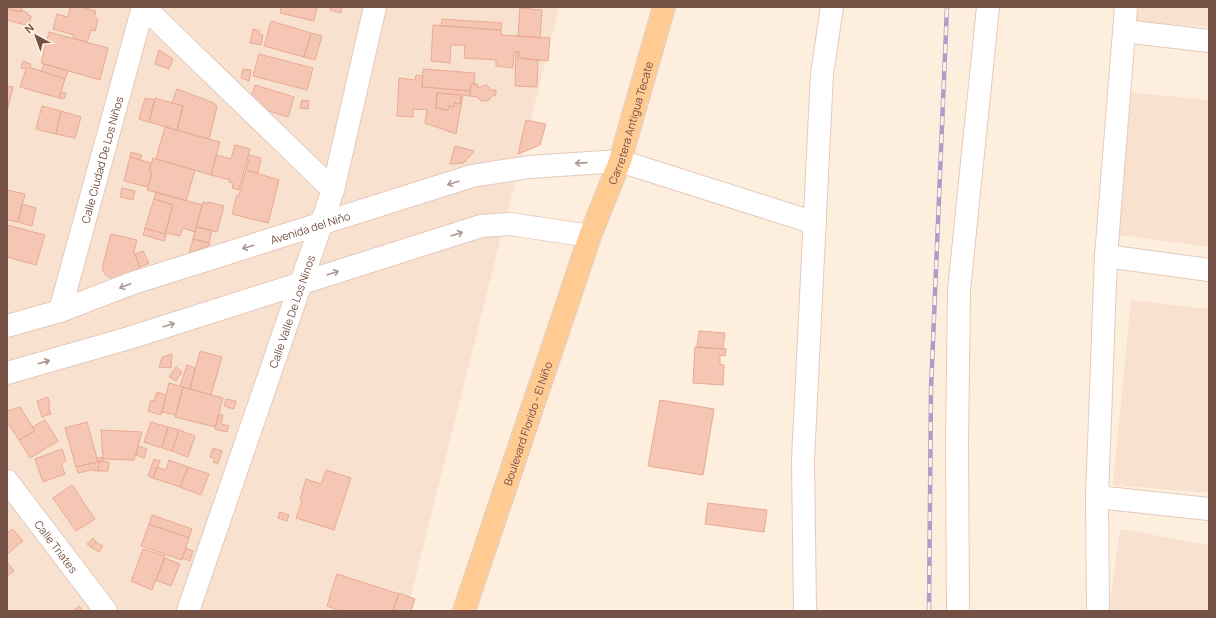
<svg xmlns="http://www.w3.org/2000/svg" width="1216" height="618" viewBox="0 0 1216 618" font-family="Manrope,sans-serif">
<style>
.residential{fill:#f8e1cf}
.building{fill:#f5c6b3;stroke:#e9aa93;fill-rule:evenodd}
.lines{fill:none;stroke-linecap:round;stroke-linejoin:round}
.minor-casing{stroke:#e4cabc;stroke-width:24}
.major-casing{stroke:#dbd2cf;stroke-width:24}
.minor{stroke:#fff;stroke-width:22}
.major{stroke:#ffcb93;stroke-width:22}
.rail-casing{stroke:#af9dc7;stroke-width:4.5}
.rail{stroke:#fff2e5;stroke-width:3;stroke-dasharray:9;stroke-linecap:butt}
.oneway{stroke:#ac968f}
.labels{text-anchor:middle;dominant-baseline:central;stroke-width:3.5;stroke-linejoin:round;paint-order:stroke}
.street-label{font-size:11px;fill:#755045;stroke:#fff2e5}
</style>
<rect width="100%" height="100%" fill="#feeede"/>
<path class="residential" d="M7 7H559L407 611H7Z
M1139 7H1209V27L1135 22Z
M1125 92 1209 100V247L1113 234Z
M1131 300 1209 309V493L1113 485Z
M1120 529 1209 545V611H1109Z"/>
<path class="building" d="M7 7H22L21 12 7 9Z
M70 7H82L96 11 94 18 98 19 95 31 91 30 87 42 73 38 74 35 53 29 57 14 68 17Z
M281 7H317L314 21 280 13Z
M330 7H342L341 13 330 10Z
M520 8 542 10 540 38 518 36Z
M7 9 21 12 22 10 28 13 27 15 31 16 29 26 7 20Z
M442 19 502 23 501 30 441 26Z
M271 21 311 33 304 57 264 46Z
M433 25 501 30V35L550 38 548 61 518 58 519 52H514L513 68 496 66V60L464 58 465 45H451L450 63 431 61Z
M253 29 260 31 259 34 263 35 261 45 250 43Z
M49 32 108 48 100 80 41 63Z
M311 33 322 36 315 60 304 57Z
M159 50 173 59 169 69 155 64Z
M516 52H519L518 58 538 60 537 87 515 86Z
M259 54 313 68 307 90 253 76Z
M23 61 31 64 29 67 65 79 59 98 20 87 26 69 21 68Z
M44 64 68 71 65 79 41 71Z
M243 69 251 70 249 81 241 78Z
M423 69 475 73 474 84H471L470 91 422 87Z
M416 75 423 76 422 87 470 91V96L463 95 456 134 425 123 427 110 413 109V117L397 116 399 78 415 80ZM437 93 461 95 460 104 454 103V107L449 106 448 110 436 108Z
M471 84H478L477 88 486 85 489 87 491 90H496V95L492 96 489 100 485 101H481L477 97 470 96Z
M255 85 294 97 288 117 249 105Z
M7 86 13 87 7 111Z
M177 89 214 103 217 107 209 139 177 130 183 106 172 103Z
M61 92 66 93 64 99 59 98Z
M437 93 461 95 460 104 454 103V107L449 106 448 110 436 108Z
M145 98 155 100 149 122 139 119Z
M155 98 183 106 177 130 149 122Z
M302 100 309 101 308 109 300 108Z
M42 106 61 111 56 134 36 129Z
M61 111 81 117 75 138 56 134Z
M526 120 546 124 540 145 518 154Z
M165 127 220 142 211 175 156 159Z
M235 145 250 149 239 190 232 188 233 183 229 182 230 180 211 175 216 155 231 159Z
M455 146 474 151 464 163 450 164Z
M131 152 142 155 140 160 130 157Z
M250 155 261 158 258 173 246 170Z
M130 157 151 163 149 171 152 172 148 187 124 181Z
M153 158 195 170 186 201 147 190 152 172 149 171Z
M246 170 279 180 268 223 232 214 237 195 239 196Z
M122 188 135 191 133 200 120 197Z
M7 190 25 194 18 222 7 220Z
M156 192 202 205 195 232 183 228 180 236 167 233 164 241 143 235 145 228 165 234 173 205 154 199Z
M154 199 173 205 165 234 145 228Z
M203 202 208 204V202L224 206 217 232 196 227Z
M22 204 36 208 32 226 18 222Z
M7 225 45 235 36 265 7 257Z
M196 227 212 230 209 243 193 239Z
M111 234 137 240 134 252 141 271 116 279 110 278 105 274 102 268Z
M193 239 209 243 210 245 189 253Z
M143 251 149 263 140 267 135 254Z
M699 331 725 333 723 349 697 347Z
M695 347 726 349 725 356 720 355V364L724 365 723 385 693 383Z
M200 351 222 357 211 395 190 389Z
M172 354 171 368 159 367 162 357Z
M187 365 195 368 190 389 180 386Z
M176 367 182 372 176 381 169 377Z
M169 383 183 387 176 415 162 412Z
M183 387 223 398 215 427 175 417Z
M157 392 166 395 161 415 148 411 151 400 154 401Z
M48 397 50 406H48L51 414 42 417 37 401Z
M226 399 236 401 234 409 224 406Z
M660 400 714 409 703 475 648 466Z
M20 407 35 431 19 440 7 422V411Z
M219 414 223 415 221 424 229 426 227 432 215 429Z
M45 420 58 441 30 458 19 440 35 431 32 427Z
M87 422 98 462 76 467 65 428Z
M151 422 168 427 162 448 144 442Z
M168 427 179 430 172 451 162 448Z
M101 430 142 432 134 460 103 459Z
M179 430 195 436 188 457 172 451Z
M138 446 147 449 144 458 136 455Z
M213 448 222 451 218 464 213 462 215 459 210 457Z
M62 449 66 461 61 463 65 474 43 482 35 459Z
M103 457V461H99L98 471 91 470 78 473 76 467 98 462 97 458Z
M154 459 160 461 153 478 148 476Z
M169 460 188 467 180 487 153 478 157 467 166 470Z
M99 461 109 462 108 471H98Z
M188 467 209 474 201 495 180 487Z
M326 470 351 478 334 530 296 518 302 501 300 500 306 479 321 484Z
M72 485 95 519 76 531 53 498Z
M708 503 767 510 764 532 705 524Z
M280 512 289 515 287 521 278 518Z
M152 515 192 529 189 538 149 524Z
M149 524 189 538 182 560 141 546Z
M13 529 23 541 7 554V533Z
M93 538 96 542 91 547 87 544Z
M96 542 103 546 99 552 91 547Z
M186 548 193 551 190 561 182 558Z
M143 549 165 556 152 590 131 581Z
M165 558 180 564 171 586 156 580Z
M7 562 14 571 7 576Z
M337 574 399 594 393 611H340L327 606Z
M399 593 415 599 411 611H393Z
M79 606 83 611H73Z"/>
<g class="lines">
<defs>
<g id="minor">
<path d="M144 7 333 190"/>
<path d="M1124 31 1209 41"/>
<path d="M1106 256 1209 270"/>
<path id="s1" d="M60 311 143 7"/>
<path id="s2" d="M7 326 60 311 133 283 472 176 529 167 620 161 815 223"/>
<path d="M7 373 129 338 481 226 510 224 590 236"/>
<path id="s3" d="M7 481 106 611"/>
<path d="M1097 497 1209 509"/>
<path id="s4" d="M188 611 333 190 375 7"/>
<path d="M805 611 803 459 822 74 832 7"/>
<path d="M958 611 957 443 959 290 988 7"/>
<path d="M1098 611 1097 497 1106 256 1126 7"/>
</g>
<g id="major">
<path id="s5" d="M464 611 590 236 620 161 664 7"/>
</g>
</defs>
<use href="#minor" class="minor-casing"/>
<use href="#major" class="major-casing"/>
<use href="#minor" class="minor"/>
<use href="#major" class="major"/>
<defs>
<path id="rail" d="M929 611 931 389 947 7"/>
</defs>
<use href="#rail" class="rail-casing"/>
<use href="#rail" class="rail"/>
</g>
<defs><path id="oneway-shaft" d="M-6 0H5M1.5-3L5.5 0L1.5 3" fill="none" stroke-width="1.6" stroke-linecap="round" stroke-linejoin="round"/></defs>
<g class="oneway">
<use href="#oneway-shaft" transform="translate(581 163) rotate(176)"/>
<use href="#oneway-shaft" transform="translate(453 183) rotate(163)"/>
<use href="#oneway-shaft" transform="translate(457 234) rotate(-18)"/>
<use href="#oneway-shaft" transform="translate(248 247) rotate(163)"/>
<use href="#oneway-shaft" transform="translate(333 273) rotate(-18)"/>
<use href="#oneway-shaft" transform="translate(125 286) rotate(159)"/>
<use href="#oneway-shaft" transform="translate(169 325) rotate(-17)"/>
<use href="#oneway-shaft" transform="translate(44 362) rotate(-16)"/>
</g>
<g class="labels">
<g class="street-label">
<text stroke="none"><textPath href="#s5" startOffset="516">Carretera Antigua Tecate</textPath></text>
<text stroke="none"><textPath href="#s1" startOffset="157">Calle Ciudad De Los Niños</textPath></text>
<text stroke="none"><textPath href="#s2" startOffset="319">Avenida del Niño</textPath></text>
<text stroke="none"><textPath href="#s4" startOffset="317">Calle Valle De Los Ninos</textPath></text>
<text stroke="none"><textPath href="#s5" startOffset="198">Boulevard Florido - El Niño</textPath></text>
<text stroke="none"><textPath href="#s3" startOffset="82">Calle Triates</textPath></text>
</g>
</g>
<rect width="1216" height="618" fill="none" stroke="#755045" stroke-width="16"/>
<g transform="translate(36 36) rotate(319)" stroke="#fff2e5" stroke-width="3" paint-order="stroke">
<path d="M0-3L7 15L0 10L-7 15Z" fill="#755045"/>
<text y="-6" font-size="11" font-weight="bold" text-anchor="middle" fill="#755045">N</text>
</g>
</svg>
